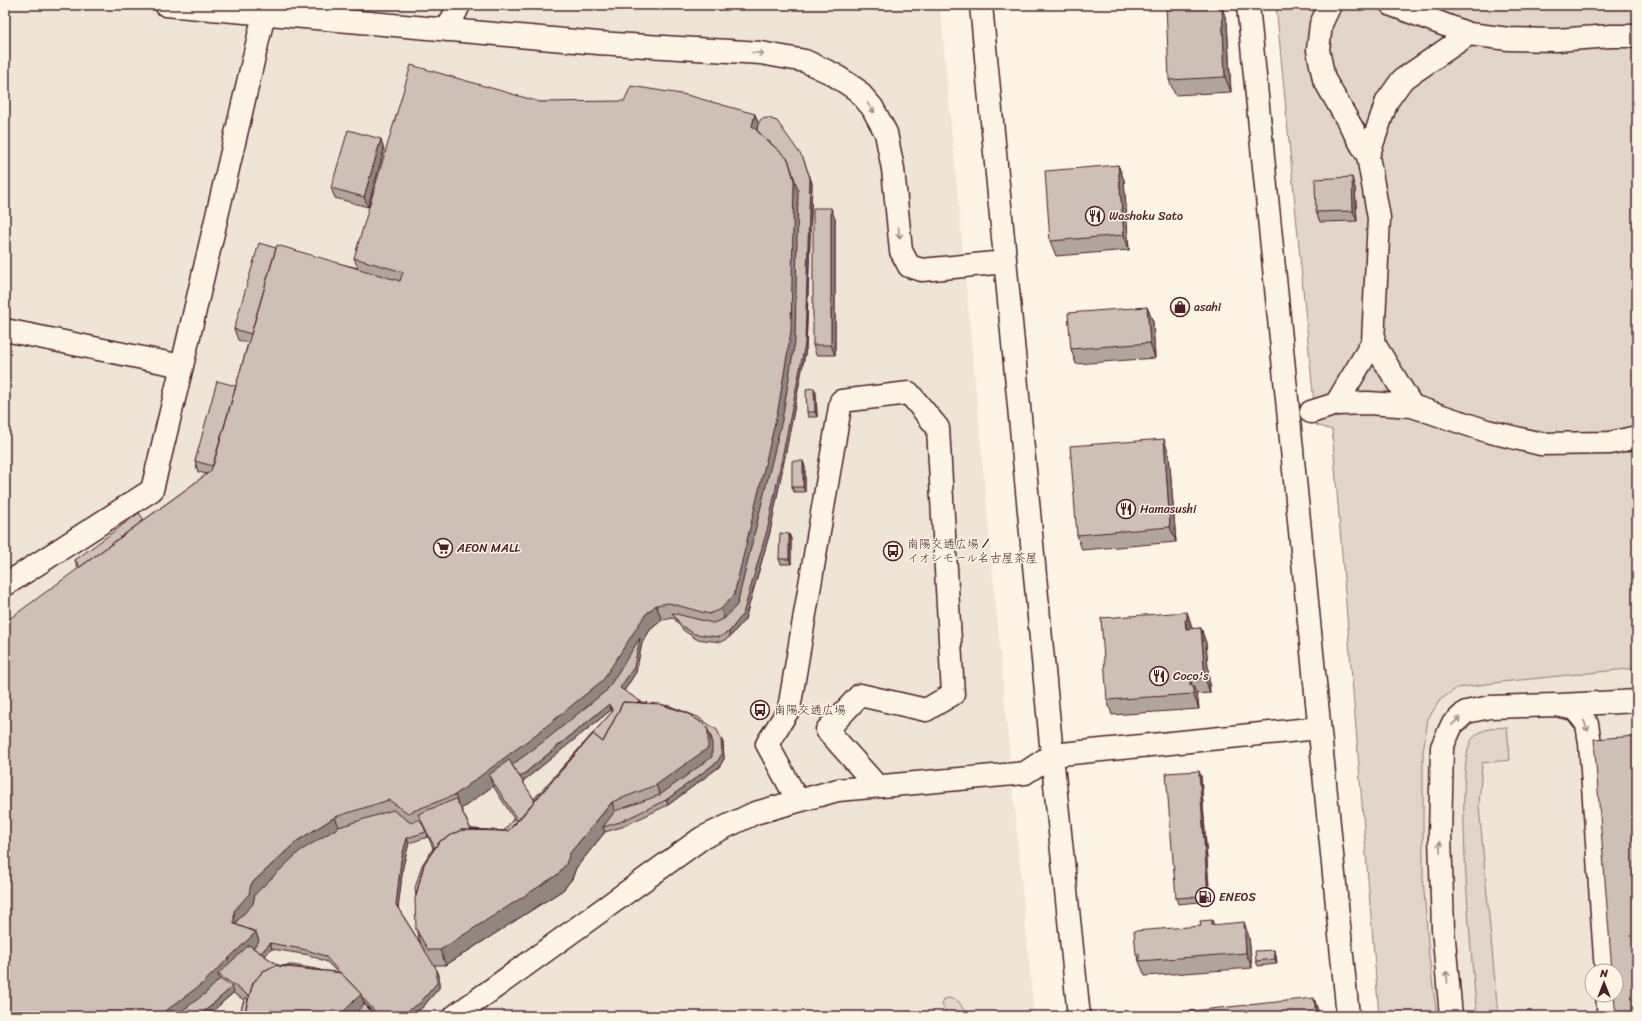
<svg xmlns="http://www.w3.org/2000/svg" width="1642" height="1021" viewBox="0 0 1642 1021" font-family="Sriracha,'Klee One',sans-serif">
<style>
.built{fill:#eee5d7;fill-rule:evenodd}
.green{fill:#e2d5ca;stroke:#967a7a}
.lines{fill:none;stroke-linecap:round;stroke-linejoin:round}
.minor-casing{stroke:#4a1f2b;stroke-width:25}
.minor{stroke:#fcf5e5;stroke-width:22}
.wall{fill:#b2a59d;stroke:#4a1f2b;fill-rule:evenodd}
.shaded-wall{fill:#918680;stroke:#4a1f2b}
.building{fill:#cfc0b7;stroke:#4a1f2b}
.oneway{stroke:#a38a88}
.labels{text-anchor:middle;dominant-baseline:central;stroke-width:3;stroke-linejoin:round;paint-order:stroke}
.poi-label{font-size:12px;fill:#4a1f2b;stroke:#fcf5e5;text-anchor:start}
</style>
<rect width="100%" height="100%" fill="#fcf5e5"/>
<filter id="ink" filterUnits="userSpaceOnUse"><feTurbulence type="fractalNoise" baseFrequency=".025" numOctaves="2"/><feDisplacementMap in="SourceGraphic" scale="8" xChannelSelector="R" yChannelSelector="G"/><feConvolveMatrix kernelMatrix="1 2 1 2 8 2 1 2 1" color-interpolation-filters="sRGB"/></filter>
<g filter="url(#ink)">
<path class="built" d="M5 5H940L1034 1016H5Z
M1332 430 1637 463V1016H1379ZM1592 971H1616V995H1592Z"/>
<path class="green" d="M1276 5H1637V668L1501 682 1457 688 1440 700 1428 719 1423 752V878L1429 957 1437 1016H1379L1332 430 1316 425Z
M1507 727 1510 760 1482 763 1479 806 1498 1016H1477C1473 975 1452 761 1473 738 1482 728 1495 728 1507 727Z
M949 998 958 1001 968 1016H949L942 1005 944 999Z"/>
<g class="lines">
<defs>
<path id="minor" d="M166 5 598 43 761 53 805 61 833 74 857 90 872 107 886 133 893 169 901 251 909 266 922 270 1005 262
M981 5 1052 755 1079 1016
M1248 5 1348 1016
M1330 5 1321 24 1318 50 1324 79 1368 156 1379 218 1373 342 1336 404
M1392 5 1469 34 1509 39 1556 40 1611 36H1637
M447 30 459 5
M1368 156 1387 101 1402 80 1469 34
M5 330 182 366
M1373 342 1412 406
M1311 412 1336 404 1368 403 1412 406 1487 431 1541 444 1610 443 1637 437
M5 585 152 490 182 366 264 14
M1561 705 1637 701
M798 801 767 744 789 709 841 401 909 393 938 428 953 694 926 710 860 695 827 730 877 786
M1607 995 1609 1016
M455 1016 702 838 755 813 838 790 1025 773 1052 755 1319 728
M1451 1016 1443 929 1440 836 1442 747 1452 725 1466 712 1490 707 1556 705 1575 709 1587 724 1590 743 1606 971"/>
</defs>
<use href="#minor" class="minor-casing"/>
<use href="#minor" class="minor"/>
</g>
<path class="wall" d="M1227 22 1231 92 1175 95 1169 80Z
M1637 51V74H1636L1635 69Z
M540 102 755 114 758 124 803 158 812 183 806 349 770 532 745 619 730 637 721 642 696 639 683 630 674 618 662 620 650 630 642 643 636 672 624 691 643 703 721 738 723 743 724 759 719 767 668 805 622 827 605 832 576 868 572 879 563 890 446 965H434L439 975V988L422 1008 410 1016H376L364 1002V1004L371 1011 373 1016H239L244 1000 233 993 207 1016H5L78 569 75 560 144 520 207 474 198 472 195 461 236 386 248 343 238 340 234 329 276 248 358 268 354 258ZM611 710 612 712 534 799 522 781ZM493 786 514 819 504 831 471 829 461 809ZM427 834 433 848 416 929 421 944 398 908 403 866 409 843 428 837ZM272 949 309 955 327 962 337 972 279 966 265 956Z
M384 150 368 207 335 198 331 188Z
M1118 165 1124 180 1129 250 1056 256 1050 241Z
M1355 188 1357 221 1320 222 1316 212Z
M835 219V355H816L813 345Z
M1147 307 1153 322 1155 358 1076 364 1071 349Z
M814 388 816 393 817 417H808L807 412Z
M1169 454 1176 542 1082 550 1077 535Z
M803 461 805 467V492H794L792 487Z
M789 534 791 539V564H781L779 559Z
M1187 612 1192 627V629L1201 628 1206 643 1210 693 1196 694 1198 700 1199 709 1112 715 1107 700Z
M1201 776 1210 901 1178 904 1176 898Z
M1212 920 1214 925 1249 937 1252 968 1145 976 1136 954 1201 926Z
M1274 950 1276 955 1277 964 1258 966 1256 961Z"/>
<path class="shaded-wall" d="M1222 7 1227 22 1231 92 1225 77Z
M755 114 760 129 758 139 752 126Z
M381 139 384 150 368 207 364 197Z
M788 159 800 195 797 346 784 425 739 610 726 624 721 609Z
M1118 165 1124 180 1129 250 1124 235Z
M1352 177 1355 188 1357 221 1353 211Z
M810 178 812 183 806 349 770 532 745 619 730 637 729 632 743 614 805 344Z
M831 208 835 219V355L831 345Z
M1147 307 1153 322 1155 358 1150 343Z
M814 388 816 393 817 417 815 412Z
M1164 439 1169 454 1176 542 1170 527Z
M803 461 805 467V492L803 487Z
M789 534 791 539V564L789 559Z
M656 605 662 620 650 630 642 643 636 672 622 694 609 695 514 770 489 775 493 786 460 810 455 795 645 615Z
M1187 612 1192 627 1193 635 1187 620Z
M1185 620 1190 635 1186 629Z
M1201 628 1206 643 1210 693 1205 678Z
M1190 679 1193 689V685L1198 700 1199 709 1190 686Z
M609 704 611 710 521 783 519 778Z
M708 730 713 745V763L662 800 656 785Z
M721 738 723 743 724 759 719 767 668 805 666 800 717 762Z
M1199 771 1201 776 1210 901 1208 896Z
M612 802 617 817 603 827 605 832 576 868 572 879 563 890 446 965 440 950 570 853Z
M335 817 341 832 239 926 234 924V911L251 884 297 841Z
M407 838 409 843 403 866 398 910 396 905 401 860Z
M1244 922 1249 937 1252 968 1246 953Z
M256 932 261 947 218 974 222 985 184 1016H164L163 1013Z
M270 943 272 949 260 961 259 955Z
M1274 950 1276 955 1277 964 1275 959Z
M437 970 439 975V988L422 1008 410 1016H402L401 1015Z
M232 987 234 992 207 1016H199Z
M361 994 366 1009 360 1016H339Z
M1314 998 1320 1016H1316Z
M371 1011 373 1016H365Z"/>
<path class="building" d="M1166 5H1221L1222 7 1225 77 1169 80Z
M1635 51H1637V69H1635Z
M411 65 540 102 624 101 631 86 687 95 755 114 752 126 788 159 794 180 791 331 778 410 734 595 721 609 709 614 669 603 656 605 645 615 603 680 543 729 455 795 408 813 389 800 335 817 297 841 251 884 249 894 234 911V924L256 932 203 983 163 1013 156 1016H5V622L211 471 277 245 400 281 403 272 354 258Z
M768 118 777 121 803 158 810 178 805 344 768 527 743 614 729 632 719 637 694 634 681 625 672 613 713 623 724 619 737 605 782 420 795 341 798 190 788 159 757 131 758 124 761 119Z
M348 130 381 139 364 197 331 188Z
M1118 165 1124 235 1050 241 1045 171Z
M1352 177 1353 211 1316 212 1315 179Z
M813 208H831V345H813Z
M259 243 276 248 251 334 234 329Z
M1147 307 1150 343 1071 349 1068 313Z
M217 381 236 386 213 466 195 461Z
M814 388 815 412H807L806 389Z
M1164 439 1170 527 1077 535 1070 446Z
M792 461H803V487H792Z
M139 513 144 520 80 567 75 560Z
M780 533 789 534V559H779Z
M1187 612V620H1185L1186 629 1201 628 1205 678 1190 679V686L1193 685V694L1107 700 1101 618Z
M640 638 634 667 620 688 643 703H647L623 702 603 742 593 734 535 801 534 799 613 711 609 704 520 777 512 765 547 739 607 690Z
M623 702 660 704 685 712 704 724 708 730V748L656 785 612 802 570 853 566 864 557 875 440 950H428L416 929 415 899 424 864 440 841 461 830 508 831 593 734 603 742Z
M662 705 670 706 698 717 717 730 721 738 722 754 717 762 666 800 620 822 603 827 615 811 660 795 712 757V739L708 730 704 724 685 712Z
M1637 736V1016H1616L1614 995H1616V971H1612L1594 739Z
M509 760 535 801 518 821 489 775Z
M1199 771 1208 896 1176 898 1166 773Z
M456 799 471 830H461L440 841 435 848 418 814Z
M393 810 411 823 420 819 426 832 407 838 401 860 396 905 437 970V983L420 1003 401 1015 397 1016H379L362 997 361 994 341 973H340L325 956 307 950 270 943 261 953 253 948 259 941 256 932 237 925V921L253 904 255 894 300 851 339 827Z
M514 818 517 822 508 831 471 830V829L504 831Z
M434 847V849L424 864 416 896 415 888 422 865Z
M1212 920V925L1244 922 1246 953 1139 961V953L1136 954 1134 931 1201 926 1200 921Z
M249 945 279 966 277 965 263 971 253 983 249 996 218 974Z
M1274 950 1275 959 1256 961 1255 951Z
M277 965 341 973 361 994 339 1016H244L253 983 263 971Z
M292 965 317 969 322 971 279 966Z
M220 979 232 987 199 1016H175L206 993Z
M245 997 248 999 244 1016H239Z
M1314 998 1316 1016H1172V1013Z
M364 1004 371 1011 365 1016H353Z"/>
<defs><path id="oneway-shaft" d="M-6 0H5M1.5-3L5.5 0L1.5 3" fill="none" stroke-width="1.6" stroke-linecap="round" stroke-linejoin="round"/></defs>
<g class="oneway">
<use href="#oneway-shaft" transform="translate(758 53) rotate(5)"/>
<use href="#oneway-shaft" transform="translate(871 108) rotate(55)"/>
<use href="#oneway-shaft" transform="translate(899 233) rotate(85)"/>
<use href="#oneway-shaft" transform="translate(1456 721) rotate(-43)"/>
<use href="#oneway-shaft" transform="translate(1586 726) rotate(69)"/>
<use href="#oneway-shaft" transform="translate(1440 847) rotate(-92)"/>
<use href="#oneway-shaft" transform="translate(1447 977) rotate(-95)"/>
</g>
</g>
<defs>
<symbol id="restaurant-ring" viewBox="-11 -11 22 22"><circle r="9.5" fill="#fcf5e5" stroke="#4a1f2b" stroke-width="1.5"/><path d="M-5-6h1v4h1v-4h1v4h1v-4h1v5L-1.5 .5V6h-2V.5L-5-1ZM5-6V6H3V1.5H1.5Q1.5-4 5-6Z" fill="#4a1f2b"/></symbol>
<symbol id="shop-ring" viewBox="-11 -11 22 22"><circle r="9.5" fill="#fcf5e5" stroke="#4a1f2b" stroke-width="1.5"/><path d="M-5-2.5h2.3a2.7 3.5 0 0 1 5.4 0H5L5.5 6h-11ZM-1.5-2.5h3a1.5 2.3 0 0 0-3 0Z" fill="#4a1f2b"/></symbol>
<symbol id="supermarket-ring" viewBox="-11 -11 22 22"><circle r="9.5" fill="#fcf5e5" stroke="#4a1f2b" stroke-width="1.5"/><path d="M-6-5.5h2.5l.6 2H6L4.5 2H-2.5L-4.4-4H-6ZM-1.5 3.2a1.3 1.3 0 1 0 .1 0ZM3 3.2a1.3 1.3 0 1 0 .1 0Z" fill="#4a1f2b"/></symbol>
<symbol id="bus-ring" viewBox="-11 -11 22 22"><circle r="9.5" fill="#fcf5e5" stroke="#4a1f2b" stroke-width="1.5"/><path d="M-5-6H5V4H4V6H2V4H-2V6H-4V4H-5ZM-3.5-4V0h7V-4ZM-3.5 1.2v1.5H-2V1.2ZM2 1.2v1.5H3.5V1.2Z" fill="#4a1f2b"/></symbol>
<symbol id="fuel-ring" viewBox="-11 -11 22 22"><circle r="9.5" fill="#fcf5e5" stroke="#4a1f2b" stroke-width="1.5"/><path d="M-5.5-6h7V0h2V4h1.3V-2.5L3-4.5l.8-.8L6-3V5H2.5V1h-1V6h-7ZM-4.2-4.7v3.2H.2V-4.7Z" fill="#4a1f2b"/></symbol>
</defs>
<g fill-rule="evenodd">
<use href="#restaurant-ring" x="1084" y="205" width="22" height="22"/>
<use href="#shop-ring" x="1169" y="296" width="22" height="22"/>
<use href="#restaurant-ring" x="1115" y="498" width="22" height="22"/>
<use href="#supermarket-ring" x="432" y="537" width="22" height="22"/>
<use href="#bus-ring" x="882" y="540" width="22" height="22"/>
<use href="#restaurant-ring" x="1148" y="665" width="22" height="22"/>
<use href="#bus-ring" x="749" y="699" width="22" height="22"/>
<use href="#fuel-ring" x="1194" y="886" width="22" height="22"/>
</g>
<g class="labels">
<g class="poi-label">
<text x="1109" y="216">Washoku Sato</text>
<text x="1194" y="307">asahi</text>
<text x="1140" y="509">Hamasushi</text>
<text x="907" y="544">南陽交通広場 /<tspan x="907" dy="14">イオンモール名古屋茶屋</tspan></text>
<text x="457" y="548">AEON MALL</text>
<text x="1173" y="676">Coco's</text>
<text x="774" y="710">南陽交通広場</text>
<text x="1219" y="897">ENEOS</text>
</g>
</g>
<rect width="1642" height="1021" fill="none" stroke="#fcf5e5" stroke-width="20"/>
<rect x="10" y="10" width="1622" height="1001" fill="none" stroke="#4a1f2b" stroke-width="1.5" filter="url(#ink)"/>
<g transform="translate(1604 983)"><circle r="19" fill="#fcf5e5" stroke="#b59f9b"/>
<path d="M0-3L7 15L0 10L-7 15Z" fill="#4a1f2b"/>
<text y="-6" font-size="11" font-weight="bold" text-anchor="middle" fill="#4a1f2b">N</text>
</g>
</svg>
